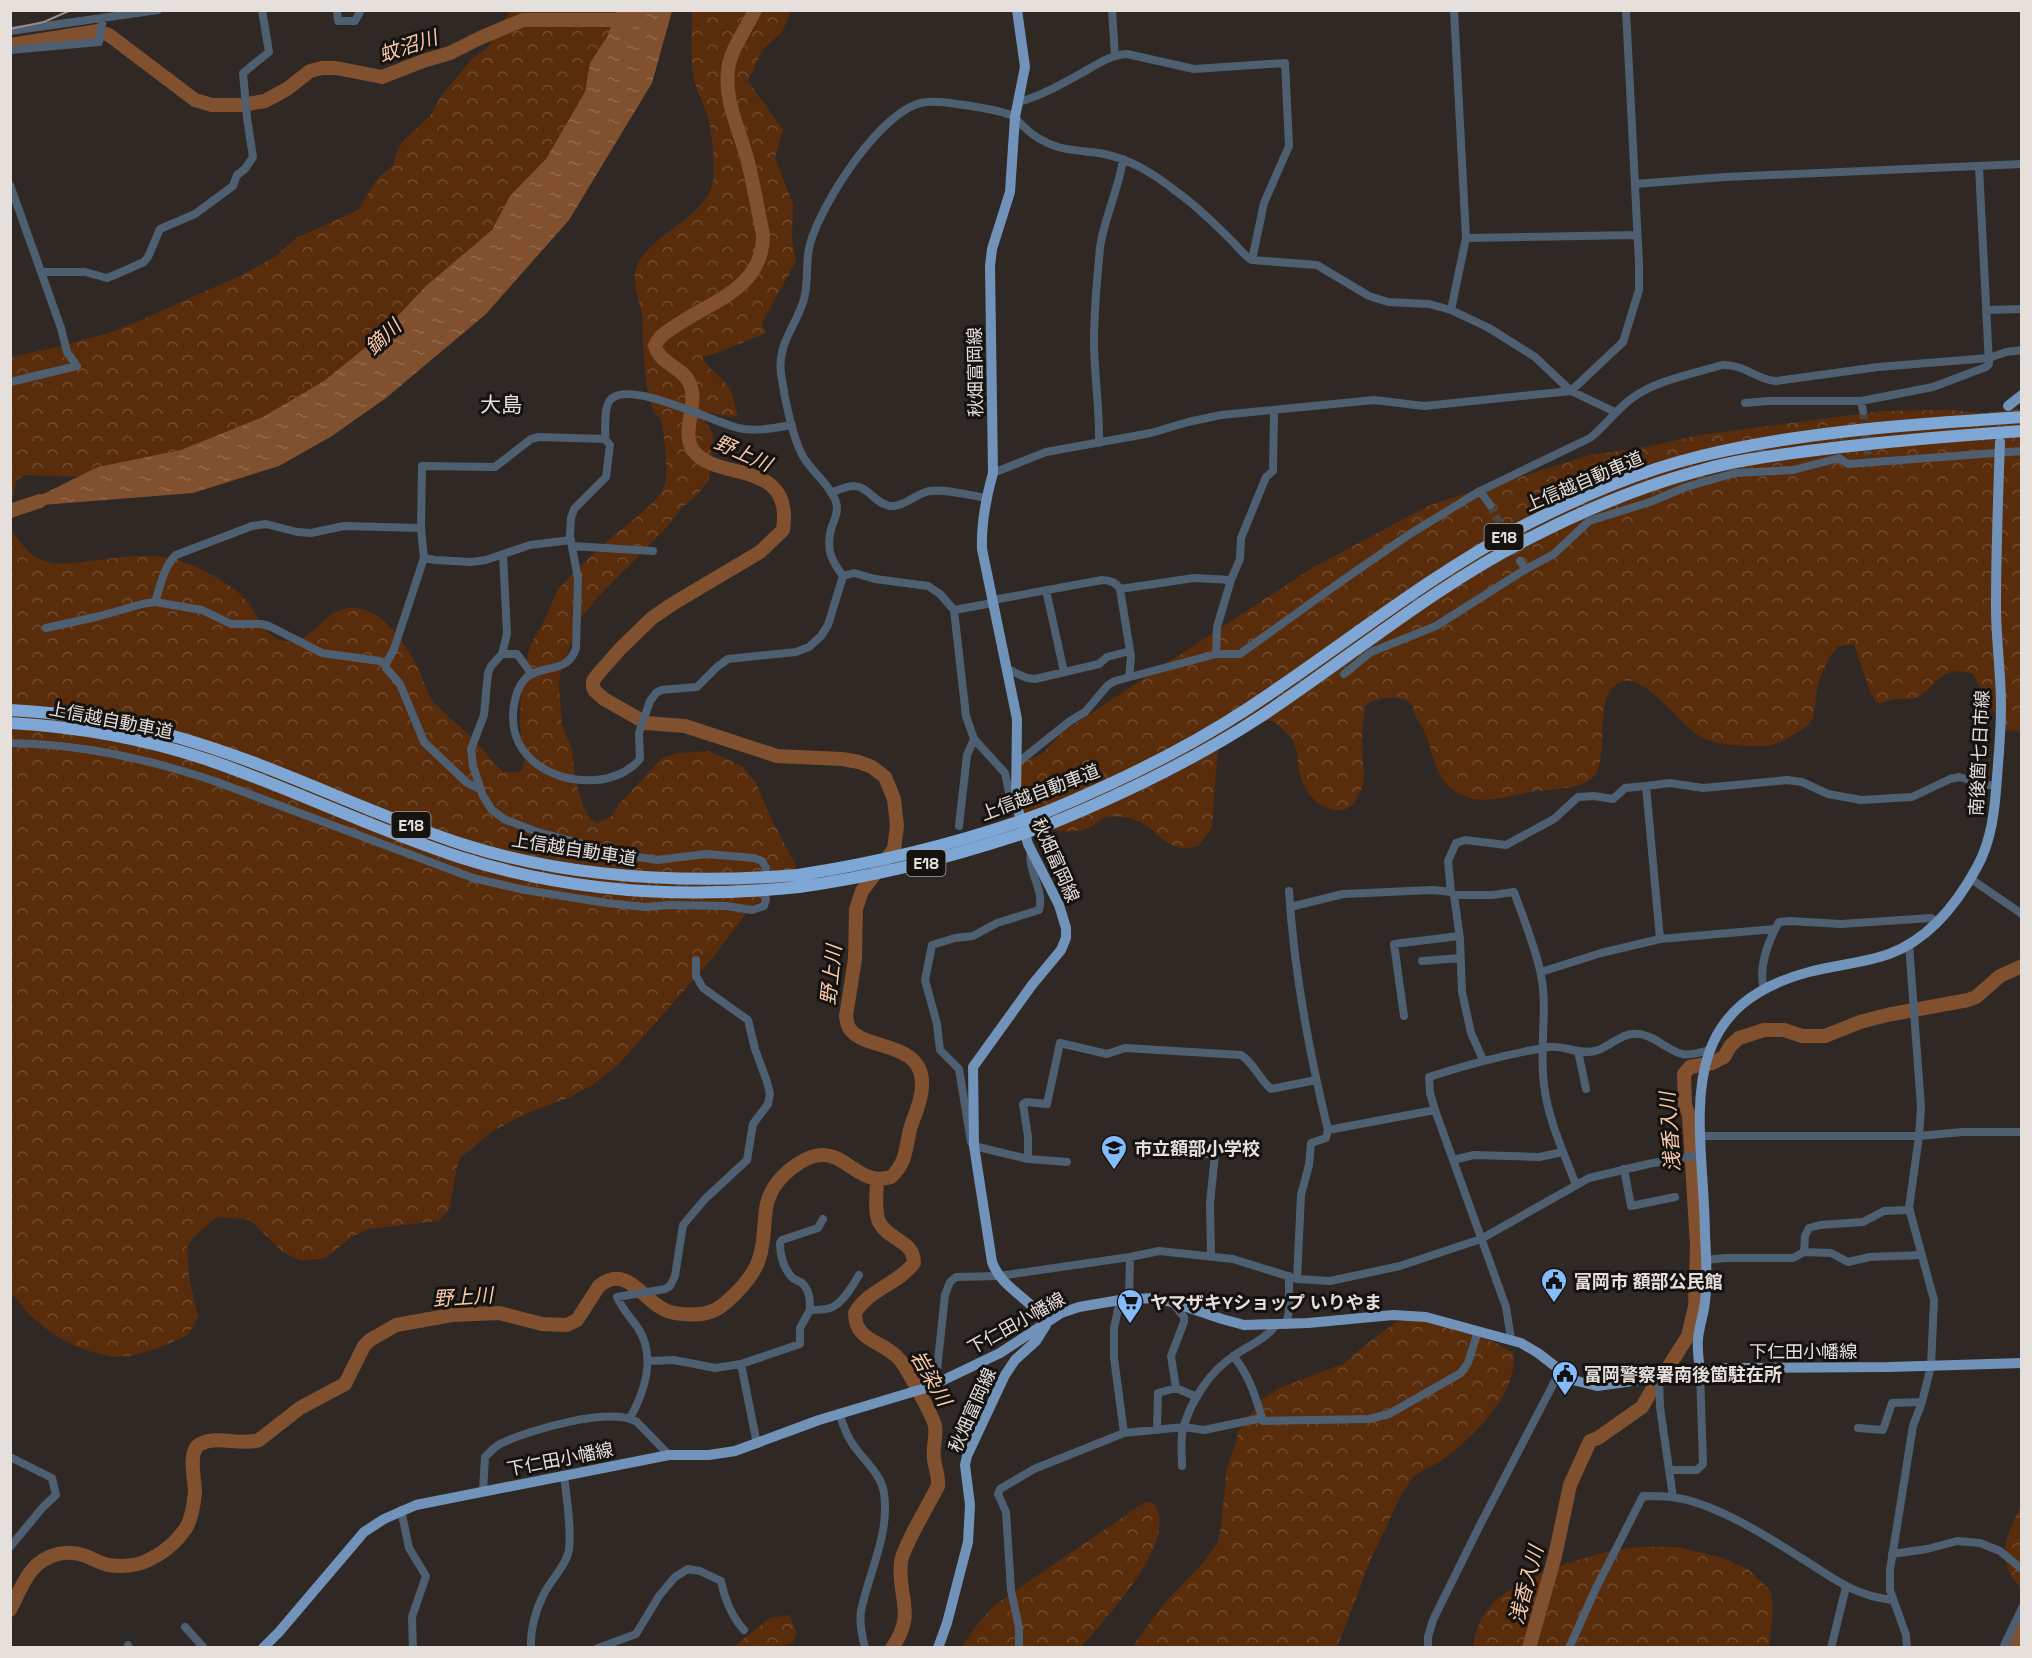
<svg xmlns="http://www.w3.org/2000/svg" width="2032" height="1658" viewBox="0 0 2032 1658" font-family="'Space Grotesk','Noto Sans JP',sans-serif">
<style>
.forest{fill:url(#forest-crowns)}
.water{fill:url(#water-ripples)}
.lines{fill:none;stroke-linecap:round;stroke-linejoin:round}
.river{stroke:#81502e;stroke-width:14}
.minor-tunnel{stroke:#4b4440;stroke-width:8;stroke-dasharray:8 4;stroke-linecap:butt}
.minor{stroke:#4f5f72;stroke-width:8}
.major{stroke:#7193b9;stroke-width:10}
.highway{stroke:#7ea7d6;stroke-width:12}
.rail{stroke:#938c89;stroke-width:2}
.highway-bridge{stroke:#7ea7d6;stroke-width:12}
.labels{text-anchor:middle;dominant-baseline:central;stroke-width:6;stroke-linejoin:round;paint-order:stroke}
.shield{fill:#151210;stroke:#a7a2a0;stroke-width:1.5}
.shield-label{font-size:16px;font-weight:bold;fill:#e6e0dd}
.street-label{font-size:18px;fill:#e6e0dd;stroke:#151210}
.poi-label{font-size:18px;font-weight:bold;fill:#e6e0dd;stroke:#151210;text-anchor:start}
.water-label{font-size:20px;font-style:italic;fill:#f9caac;stroke:#151210}
.quarter-label{font-size:21px;fill:#e6e0dd;stroke:#151210}
</style>
<defs>
<pattern id="forest-crowns" width="20" height="18" patternUnits="userSpaceOnUse" patternTransform="scale(1.5)"><rect width="20" height="18" fill="#592d0c"/><path d="M2 6a3 3 0 1 1 6 0M12 15a3 3 0 1 1 6 0" fill="none" stroke="#714b2f"/></pattern>
<pattern id="water-ripples" width="26" height="14" patternUnits="userSpaceOnUse" patternTransform="scale(1.5)"><rect width="26" height="14" fill="#81502e"/><path d="M2 4q2-2 4 0t4 0M15 11q2-2 4 0t4 0" fill="none" stroke="#93694c"/></pattern>
</defs>
<rect width="100%" height="100%" fill="#302824"/>
<path class="forest" d="M510 11H638L576 143 312 422 79 477 24 475 16 481 11 506V357L62 346 112 332 150 316 246 273 276 256 296 238 358 210 377 179 393 165 397 151 404 140 430 116 441 96 472 59 488 47Z
M692 11H791L782 32 763 49 748 81 783 130 775 158 793 204 792 240 796 261 762 323 766 333 717 353 702 357C709 371 724 377 731 391 734 399 735 408 738 415L729 417 707 412 705 421 713 434V449L709 479 698 494 682 508 665 529 599 596 579 620 560 675 559 687 562 726 572 749 575 779 584 808 590 819 597 823 612 816 619 804 662 758 677 753 709 751 742 766 756 783 772 820 796 866 790 885 752 905 716 954 619 1064 594 1084 570 1097 523 1115 493 1131 461 1157 457 1167 449 1210 439 1221 368 1229 350 1238 326 1258 301 1261 283 1252 250 1220 221 1217 214 1219 193 1238 187 1247 189 1277 198 1317 188 1335C166 1345 142 1356 118 1357 112 1357 105 1355 100 1354 62 1345 33 1323 11 1292L10 526C34 570 55 566 98 560 121 557 147 554 170 558 191 562 231 583 245 599 257 612 262 633 280 640 312 651 322 605 355 608 384 610 403 641 416 664 423 676 424 689 433 701 444 714 457 723 469 735 481 747 491 760 503 772H519L523 770 525 756 520 728 521 683 530 646 545 619 558 589C576 572 593 553 612 537 627 524 654 506 663 489 670 476 664 434 661 419 642 407 644 339 642 315 640 304 635 291 635 280 634 270 638 262 644 255 661 231 711 211 713 180 715 163 712 134 708 117 704 103 695 89 693 74 690 53 692 31 692 11Z
M2018 409 2021 413V732L2004 729 1973 674C1938 663 1939 688 1915 698 1909 701 1902 698 1896 699 1889 700 1884 703 1877 703L1870 692 1854 644 1838 646C1826 661 1819 677 1816 695 1815 702 1815 711 1813 718 1808 728 1794 734 1785 740 1773 746 1759 747 1745 746 1732 745 1713 744 1701 737 1680 725 1646 675 1623 681 1589 690 1614 761 1591 779 1578 790 1547 789 1530 792 1510 796 1487 804 1467 797 1436 786 1435 759 1425 732 1423 728 1420 725 1418 721 1415 716 1414 708 1411 704 1404 697 1394 697 1386 698 1377 700 1372 700 1365 706 1363 723 1361 740 1363 757 1363 766 1365 775 1363 784 1360 794 1353 810 1341 810 1319 811 1302 791 1299 770 1297 761 1298 752 1294 743 1289 734 1280 726 1272 721L1246 720 1236 723 1218 743 1212 828 1198 846C1166 856 1160 828 1133 819 1127 817 1113 816 1106 817 1099 819 1093 827 1086 829 1068 836 1029 828 1019 809 1014 799 1014 784 1011 773L1024 760 1041 755 1064 731 1312 568 1430 505 1590 455 1646 447 1700 435 1882 411 1947 410 1983 413Z
M1417 1318C1449 1328 1486 1334 1513 1353 1520 1392 1471 1440 1442 1460 1434 1466 1422 1469 1415 1476 1401 1491 1394 1510 1386 1528 1380 1541 1373 1553 1368 1566 1358 1593 1348 1620 1337 1647L1131 1648 1164 1604 1200 1566 1217 1544 1221 1527 1227 1468 1235 1445 1238 1432 1261 1400 1280 1388 1345 1363 1364 1346 1396 1322Z
M1145 1502 1153 1503C1183 1538 1104 1620 1081 1647L961 1648 978 1623 996 1604Z
M2021 1506V1588C1994 1560 2006 1536 2021 1506Z
M1677 1547 1720 1557 1748 1569 1771 1591 1773 1609 1769 1647 1473 1648C1474 1629 1486 1607 1501 1596 1531 1575 1594 1551 1631 1548 1646 1546 1662 1547 1677 1547Z
M789 1615 797 1632 793 1642 783 1647H733L770 1618Z"/>
<path class="water" d="M617 11H672L652 83 569 220 486 314 386 398 332 436 279 466 193 493 17 507 98 467 181 450 263 417 324 381 376 339 426 286 492 230 510 196 546 159 585 92 590 63 607 37Z"/>
<g class="lines">
<path class="river" d="M10 45 98 31 109 35 195 100 212 105H242L265 101 287 89 310 71 322 68H336L382 77 423 61 450 53 482 37 523 20H617L628 22
M10 511 40 501
M877 1180C877 1192 874 1210 879 1222 889 1241 914 1240 914 1263 898 1284 868 1290 855 1313 855 1343 884 1340 900 1360 906 1367 934 1418 935 1426 937 1437 932 1448 934 1459 935 1469 939 1475 938 1486 930 1502 903 1547 901 1562 897 1597 917 1613 892 1648
M1669 1366 1688 1336 1695 1307 1697 1245 1689 1115 1685 1105 1684 1074 1690 1067 1712 1063 1724 1057 1731 1045 1739 1038 1764 1030H1784L1802 1036H1825L1860 1022 1887 1015 1968 1000 1976 997 2000 976 2022 966
M10 1610C17 1597 22 1582 32 1570 45 1554 67 1549 86 1556 93 1559 100 1563 108 1565 122 1567 140 1566 152 1558 165 1552 178 1540 186 1528 192 1518 194 1503 195 1492 195 1480 187 1451 200 1444 218 1435 241 1446 259 1440L300 1408 345 1384 364 1346 370 1340 396 1325 452 1315 499 1313 542 1324 567 1325 577 1320 599 1286C627 1263 643 1301 665 1310 676 1315 698 1316 710 1312 720 1309 729 1300 736 1293 745 1284 755 1272 759 1259 770 1227 756 1202 784 1175 792 1167 801 1161 811 1157 844 1145 857 1188 891 1177 908 1161 905 1147 911 1126 916 1112 923 1096 922 1081 920 1041 864 1050 850 1029 847 1026 847 1021 846 1016L855 959 856 909 862 891 894 849 897 826 894 799 885 777 872 767 859 762 842 759 777 756 685 726 646 723 604 699 595 691 593 687V681L598 674 620 649 652 618 674 603 760 552 783 530C794 457 716 483 693 450 680 431 700 403 689 382 681 366 660 364 655 346 659 336 665 333 674 327 711 301 763 289 763 235 758 211 754 186 748 162 740 130 722 98 729 64 733 45 747 28 755 10
M1529 1648 1555 1556 1570 1485 1590 1441 1598 1438 1642 1407 1653 1388
M2014 1648 2016 1632 2022 1625"/>
<path class="minor-tunnel" d="M1863 411 1868 456
M1490 505 1520 561"/>
<path class="minor" d="M337 10 338 21H355L361 10
M1112 10 1115 56
M10 31 158 10
M10 50 99 42 103 18
M1019 102C1041 96 1060 85 1080 74 1095 66 1109 55 1127 54L1194 69 1285 63 1289 146 1264 203 1252 260
M1635 184 1725 177 2022 164
M10 185 61 328 67 352 77 366 10 382
M1466 238 1637 235
M41 272H85L107 278 117 274 144 262 148 257 160 229 195 214 233 186 237 175 245 169 253 157 247 118 243 73 269 52 262 10
M1451 310 1466 238 1454 10
M1986 310 2022 309
M1861 401 1863 411
M1745 403 1769 401H1861L1933 387 1986 367 1989 364 1979 167
M792 425C774 428 756 432 738 428 713 422 631 380 611 399 603 407 606 429 605 439L610 445 606 477 574 509 571 518 570 536 578 579 576 648C565 683 525 653 515 700 503 752 547 783 595 780 612 779 629 772 640 759L639 733 650 701 656 693 661 690 697 687 717 667 728 659 796 652 809 647 821 636 828 625 843 576
M1099 443C1100 409 1094 375 1094 341 1094 311 1097 279 1100 248 1104 218 1119 189 1123 159
M993 473 1046 452 1151 433 1188 422 1221 415 1374 400 1424 406 1571 391 1623 342 1639 290V264L1626 10
M1480 491 1490 505
M831 493C838 490 846 486 854 486 868 486 875 504 890 506 905 507 916 493 930 491 948 489 969 495 986 498
M572 546 653 551
M503 554 507 634 502 654 491 666 488 673 484 715 471 749 473 766 483 796 492 810 504 819 540 833 626 855 657 860 706 854 754 858 762 861 766 868
M424 558 435 560 471 562 486 560 530 545 571 540
M1520 561 1526 569
M843 576C831 560 826 550 831 529 834 520 839 512 836 502 831 487 815 474 806 461 793 443 784 396 781 373 777 343 797 325 804 299 809 281 805 262 810 244 821 204 883 105 927 102 941 100 1001 110 1013 116 1017 118 1019 123 1023 126 1033 136 1045 143 1058 147 1072 151 1086 151 1099 153 1129 158 1153 173 1177 192 1197 206 1215 224 1232 241 1239 248 1244 256 1252 260L1317 265 1369 296 1388 302 1429 304 1451 310 1489 328 1535 357 1571 391 1615 412
M843 576 854 573 875 579 928 586 940 594 954 610 966 716 974 739 1005 773 1010 797 1015 796
M1120 589 1194 578 1231 580
M1046 590 1064 672
M993 600 1102 580C1110 580 1116 582 1120 589L1131 657 1129 677
M155 602C160 587 164 566 176 555L252 526 266 524 297 532 311 533 344 526 421 528
M954 610 993 603
M46 628 100 616 142 604 155 602 202 610 231 624H261L269 626 322 653 380 661 386 664
M502 654H517L531 673
M1216 654 1217 627 1231 580 1240 559 1241 538 1266 477 1273 471 1274 411
M1007 669 1027 678 1035 679 1099 664 1107 657 1130 651
M1344 674 1371 652 1436 626 1526 569 1554 554 1589 521 1650 502 1686 487 1735 473 1793 470 1839 458 1848 464 2022 451
M10 743C82 744 150 759 217 782L473 878 525 890 607 903 645 907 670 905 726 906 752 910 764 906 766 899
M1016 764 1070 721 1085 712 1108 685 1115 681 1216 654H1240L1343 580 1410 534 1480 491 1590 438C1605 426 1615 411 1631 399 1656 380 1692 374 1722 365 1745 364 1756 380 1776 381L1878 367 1989 358 2006 352 2022 350
M481 790 466 782 424 742 400 684 386 668V664L394 649 424 558 421 528 422 466 495 467 531 439 539 437 605 439
M959 826 967 755 974 739
M1031 851C1027 872 1045 889 1039 910L997 923 973 936 955 938 932 945 925 980 937 1024 940 1050 959 1069 971 1142 974 1146 1028 1159 1067 1162
M1971 879 2022 914
M1289 891C1294 971 1309 1052 1328 1130L1326 1138 1311 1143 1309 1165 1301 1195 1297 1279
M1451 892 1448 861 1456 843 1465 840 1506 845 1554 819 1578 797 1594 796 1613 799 1625 788 1646 786
M1454 895 1460 939 1462 992 1471 1033 1483 1060
M1290 907 1343 894 1433 890 1451 892 1454 895H1492L1514 892C1523 917 1536 949 1541 975 1548 1011 1539 1049 1544 1085 1548 1120 1564 1153 1576 1185
M1660 939 1646 786 1670 783 1703 788 1787 780 1802 782 1828 794 1861 800 1912 797 1950 779 1959 777 1997 787
M1422 961 1460 958
M1541 972 1601 953 1660 939 1775 929
M1764 989C1758 968 1768 941 1779 922L1790 921 1841 924 1931 918 1938 922
M1404 1016 1394 944 1459 936
M1578 1051 1586 1089
M1328 1130 1435 1110
M1699 1136H1919L1962 1132H2022
M1139 1147 1215 1155 1210 1203 1211 1255
M1028 1159V1137L1023 1104 1026 1102 1047 1104 1060 1043 1107 1054 1125 1048 1241 1055C1254 1063 1259 1079 1271 1089L1316 1080
M1453 1160 1474 1155 1539 1157 1563 1152
M1624 1169 1631 1206 1675 1197
M1804 1252 1831 1253 1848 1262 1870 1257 1922 1255
M1705 1260 1726 1258H1793L1804 1252 1805 1236 1809 1228 1820 1225 1863 1222 1884 1211 1910 1210
M1129 1299 1130 1257
M1120 1300 1114 1328V1358L1124 1433
M810 1310C810 1301 810 1290 802 1283 797 1280 793 1280 790 1275 783 1266 780 1254 780 1243L782 1240 818 1228 823 1219
M1286 1325 1289 1311V1276
M1511 1339 1506 1307 1435 1110 1430 1093 1429 1077C1469 1064 1508 1054 1549 1047 1563 1045 1579 1055 1595 1051 1608 1048 1619 1035 1632 1034 1652 1032 1664 1049 1682 1054 1690 1056 1701 1052 1710 1050
M1233 1356C1249 1374 1256 1398 1263 1421L1369 1419 1389 1414 1461 1373 1468 1363 1478 1331
M648 1361 674 1360 715 1368 741 1364
M1659 1378 1660 1407 1673 1497
M938 1383 936 1379 945 1295 950 1282 956 1277 999 1276 1130 1257 1159 1251 1233 1259 1297 1279 1330 1281 1400 1266 1481 1239 1589 1178 1648 1164 1700 1155
M1176 1388 1197 1397
M839 1414C843 1423 846 1435 852 1443 862 1459 881 1473 884 1493 890 1534 869 1572 861 1611 859 1623 862 1636 865 1648
M630 1418C645 1391 656 1356 638 1328 631 1318 622 1309 617 1297L665 1289 670 1286 675 1276 683 1225 705 1199 747 1160 753 1124 768 1104 770 1094 767 1082 755 1049 748 1020 703 988 696 976V960
M1858 1428 1883 1430 1892 1403 1922 1402
M1157 1430 1158 1393 1176 1388 1171 1356 1184 1322V1317L1172 1302
M757 1444 741 1364 800 1344V1328L810 1310C816 1310 824 1310 830 1308 842 1305 853 1285 859 1275
M10 1457 52 1478 56 1495 43 1507 10 1547
M1182 1466C1182 1454 1180 1440 1183 1429 1191 1400 1210 1371 1235 1355 1249 1345 1266 1339 1276 1325
M1670 1470H1697L1703 1464 1700 1372
M483 1491 485 1457C490 1452 495 1446 502 1443 529 1430 611 1406 637 1422L669 1455
M401 1510 409 1548 426 1576 412 1617 413 1648
M1892 1554 1927 1549 1957 1541 1980 1543 2000 1551 2022 1569
M185 1627 204 1648
M128 1645 129 1648
M531 1648C530 1628 537 1606 546 1590 553 1578 564 1567 568 1554 573 1536 566 1494 564 1475
M598 1648 636 1634 659 1596 675 1577 688 1569 700 1571 721 1581C725 1600 731 1616 744 1630
M1019 1648V1628L1011 1590 1006 1512 998 1494 1000 1489 1034 1469 1124 1433 1184 1427 1204 1430 1262 1418
M1428 1648V1637L1433 1620 1479 1527 1560 1371
M1569 1648 1597 1586 1643 1496C1653 1496 1662 1496 1671 1497 1711 1501 1767 1536 1801 1558 1834 1578 1852 1595 1892 1600
M1831 1648 1846 1587
M1907 1648 1906 1635 1890 1590V1570L1913 1426 1922 1402 1931 1366 1934 1300 1909 1208 1919 1136 1921 1107 1909 944
M2003 1648 2022 1608"/>
<path class="major" d="M1017 10 1025 67 1015 117 1010 192 992 249 990 266 993 473C986 498 981 523 982 549L1017 719 1016 803 1028 844 1059 905 1066 928V938L1061 950 1032 985 973 1067 974 1146 992 1262C1001 1288 1031 1299 1047 1322
M2008 406 2022 395
M1700 1372C1699 1361 1697 1350 1698 1339 1699 1326 1704 1314 1705 1301 1708 1280 1706 1257 1705 1235 1704 1125 1666 1010 1809 972 1835 965 1864 963 1889 954 1930 939 1957 904 1977 867 1992 840 1995 808 1997 777 1999 753 2001 730 2001 706 2001 673 1996 640 1996 607 1996 552 1998 497 2000 442
M263 1648 279 1632 364 1532 384 1519 416 1505 669 1455H709L735 1451 819 1420 929 1387 1000 1353 1061 1313 1079 1307 1120 1300 1153 1298 1172 1302 1222 1319 1244 1325 1308 1323 1393 1315 1426 1317 1521 1343 1538 1353 1573 1380 1597 1386 1726 1368 1889 1367 2022 1363
M938 1648 947 1623 968 1542 970 1505 965 1465 967 1456 1005 1375 1015 1360 1036 1341 1046 1325"/>
<path class="highway" d="M10 710C68 713 125 722 180 738 278 766 369 814 465 845 573 879 686 884 798 875
M10 723C80 727 148 739 214 762 297 791 376 830 459 857 568 892 686 899 799 887
M1046 812C1116 783 1183 751 1247 709 1339 649 1423 579 1521 527 1578 498 1638 471 1701 456 1805 431 1915 424 2022 417
M1050 824C1123 794 1194 760 1260 717 1349 658 1432 588 1528 539 1584 510 1641 486 1702 470 1737 460 1772 456 1808 451 1879 442 1950 436 2022 431"/>
<path class="rail" d="M10 29 44 22 71 10"/>
<path class="highway-bridge" d="M798 875C883 862 965 842 1046 812
M799 887C886 875 968 853 1050 824"/>
</g>
<defs>
<symbol id="school-pin" viewBox="-11 -11 22 30"><path d="M0 17L-7.5 6A9.5 9.5 0 1 1 7.5 6Z" fill="#84bcfb" stroke="#151210"/><path d="M0-5L7-2L0 1L-7-2ZM-4 1L0 2.5L4 1V4Q0 6-4 4Z" fill="#111"/></symbol>
<symbol id="civic-pin" viewBox="-11 -11 22 30"><path d="M0 17L-7.5 6A9.5 9.5 0 1 1 7.5 6Z" fill="#84bcfb" stroke="#151210"/><path d="M-.6-6.5H3V-4.5H.6V-3L4-1V1h2V6H-6V1h2V-1L-.6-3ZM-1.2 2.5V6h2.4V2.5Z" fill="#111"/></symbol>
<symbol id="supermarket-pin" viewBox="-11 -11 22 30"><path d="M0 17L-7.5 6A9.5 9.5 0 1 1 7.5 6Z" fill="#84bcfb" stroke="#151210"/><path d="M-6-5.5h2.5l.6 2H6L4.5 2H-2.5L-4.4-4H-6ZM-1.5 3.2a1.3 1.3 0 1 0 .1 0ZM3 3.2a1.3 1.3 0 1 0 .1 0Z" fill="#111"/></symbol>
</defs>
<g fill-rule="evenodd">
<use href="#school-pin" x="1099" y="1133" width="30" height="40"/>
<use href="#civic-pin" x="1539" y="1266" width="30" height="40"/>
<use href="#supermarket-pin" x="1115" y="1287" width="30" height="40"/>
<use href="#civic-pin" x="1550" y="1359" width="30" height="40"/>
</g>
<g class="labels">
<g class="shield">
<rect x="1484.5" y="524" width="39" height="26" rx="4.5"/>
<rect x="391.5" y="812" width="39" height="26" rx="4.5"/>
<rect x="906.5" y="850" width="39" height="26" rx="4.5"/>
</g>
<g class="shield-label">
<text x="1504" y="537">E18</text>
<text x="411" y="825">E18</text>
<text x="926" y="863">E18</text>
</g>
<g class="street-label">
<text transform="translate(975 372) rotate(-91)">秋畑富岡線</text>
<text transform="translate(1584 481) rotate(-23)">上信越自動車道</text>
<text transform="translate(111 720) rotate(11)">上信越自動車道</text>
<text transform="translate(1979 753) rotate(-87)">南後箇七日市線</text>
<text transform="translate(1040 792) rotate(-21)">上信越自動車道</text>
<text transform="translate(574 849) rotate(9)">上信越自動車道</text>
<text transform="translate(1056 860) rotate(66)">秋畑富岡線</text>
<text transform="translate(1016 1323) rotate(-29)">下仁田小幡線</text>
<text x="1803" y="1351">下仁田小幡線</text>
<text transform="translate(972 1410) rotate(-66)">秋畑富岡線</text>
<text transform="translate(560 1459) rotate(-11)">下仁田小幡線</text>
</g>
<g class="poi-label">
<text x="1134" y="1148">市立額部小学校</text>
<text x="1574" y="1281">富岡市 額部公民館</text>
<text x="1150" y="1302">ヤマザキYショップ いりやま</text>
<text x="1584" y="1374">富岡警察署南後箇駐在所</text>
</g>
<g class="water-label">
<text transform="translate(408 46) rotate(-18)">蚊沼川</text>
<text transform="translate(383 337) rotate(-43)">鏑川</text>
<text transform="translate(743 453) rotate(24)">野上川</text>
<text transform="translate(831 975) rotate(-84)">野上川</text>
<text transform="translate(1670 1132) rotate(-94)">浅香入川</text>
<text transform="translate(463 1297) rotate(-4)">野上川</text>
<text transform="translate(931 1378) rotate(60)">岩染川</text>
<text transform="translate(1526 1585) rotate(-75)">浅香入川</text>
</g>
<g class="quarter-label">
<text x="501" y="404">大島</text>
</g>
</g>
<rect width="2032" height="1658" fill="none" stroke="#e6e0dd" stroke-width="24"/>
</svg>
